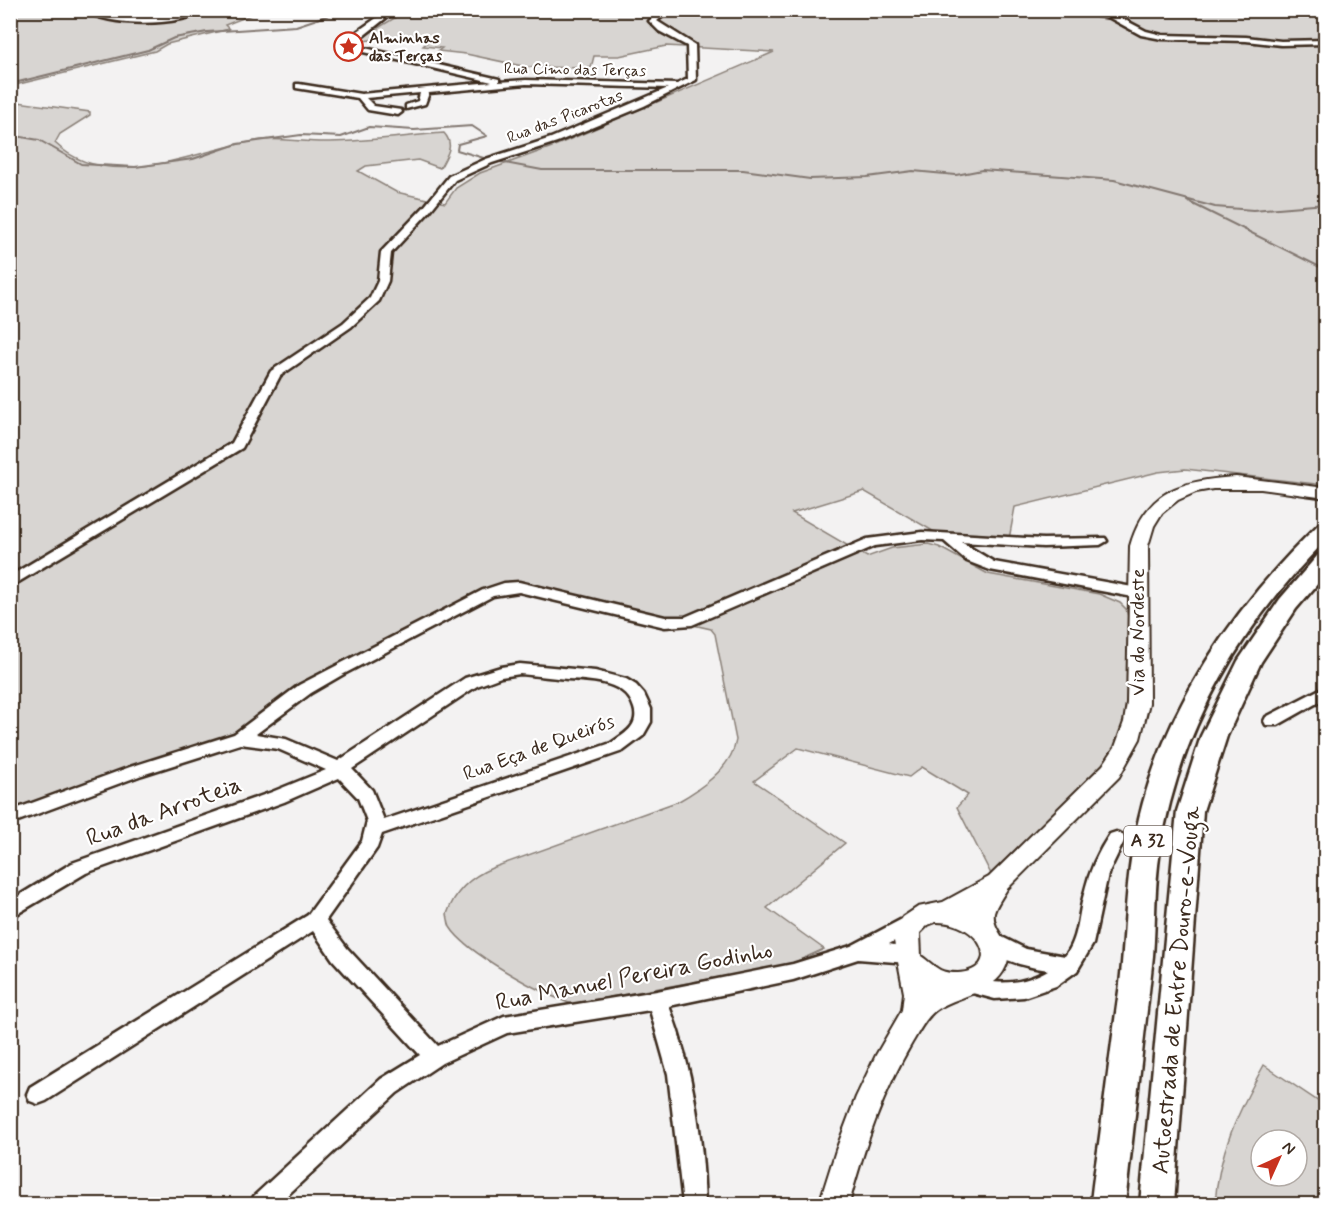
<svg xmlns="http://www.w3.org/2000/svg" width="1336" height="1215" viewBox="0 0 1336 1215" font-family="Mynerve,sans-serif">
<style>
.green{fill:#d8d5d2;stroke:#8a8078;stroke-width:1.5;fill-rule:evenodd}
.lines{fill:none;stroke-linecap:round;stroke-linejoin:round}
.stream{stroke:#827770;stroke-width:2}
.minor-casing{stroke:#3b2a1e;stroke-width:5}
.major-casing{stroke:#3b2a1e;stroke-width:4}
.highway-casing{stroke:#3b2a1e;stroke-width:5}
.minor{fill:#fff;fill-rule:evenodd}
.major{fill:#fff;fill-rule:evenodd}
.highway{fill:#fff;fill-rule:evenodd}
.labels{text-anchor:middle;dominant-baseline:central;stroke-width:4.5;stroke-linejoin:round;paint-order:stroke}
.far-poi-label{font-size:16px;font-weight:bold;fill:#3b2a1e;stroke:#fff;text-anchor:start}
.far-street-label{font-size:16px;fill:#3b2a1e;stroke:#fff}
.shield{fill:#fff;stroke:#766a62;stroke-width:1.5}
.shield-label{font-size:18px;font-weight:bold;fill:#3b2a1e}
.street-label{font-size:20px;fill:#3b2a1e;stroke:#fff}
.near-street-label{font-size:24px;fill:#3b2a1e;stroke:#fff}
</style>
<rect width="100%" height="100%" fill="#f3f2f2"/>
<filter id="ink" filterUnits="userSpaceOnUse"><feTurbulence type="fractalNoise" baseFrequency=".0167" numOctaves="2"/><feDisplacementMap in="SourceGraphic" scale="12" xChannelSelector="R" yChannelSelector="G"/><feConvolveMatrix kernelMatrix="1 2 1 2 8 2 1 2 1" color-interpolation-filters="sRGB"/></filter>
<g filter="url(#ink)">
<path class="green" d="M450 10 1325 11V485L1185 469 1158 472 1015 507 1009 539 938 534 864 491 792 513 867 557 892 548 928 544 939 547 988 574 1099 594 1120 603 1126 609 1129 620 1132 673 1121 747 993 878 957 807 968 795 922 767 909 777 798 748 754 781 845 843 767 908 824 949 791 964 572 1004C542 994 466 953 450 927 448 923 448 918 447 914 455 891 470 877 492 868L679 801C702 788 732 767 736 740L715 634 711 629 528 588 511 586 329 681 251 737 11 824V101L90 112V115L60 134 55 143C110 196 199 148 261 140 284 138 307 143 330 142 368 141 406 136 444 133 455 145 447 155 440 168L418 160 366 166 358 171 396 192 445 203 456 188 480 173 552 147 774 52 666 46 619 56H594L591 68 527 67 466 54 438 51 442 48 423 46 432 38 410 35 355 42 396 17Z
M10 11H126L100 18 145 23 185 18 209 11H261L225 25 229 29 167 44 155 51 11 86Z
M1264 1065 1325 1106V1204H1215C1218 1153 1239 1110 1264 1065ZM1261 1140H1297V1176H1261Z"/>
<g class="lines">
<path class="stream" d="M10 84 148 50 174 38 207 32 296 26 344 10
M10 135 39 140 81 164 135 167 193 159 237 144 301 135 341 137 369 127 414 130 472 126 487 136 458 144 457 150 487 159
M495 161 542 170H743L810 179 867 177 913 171 956 175 982 170 1114 180 1215 207 1253 210 1326 204
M1187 201 1326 270"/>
<defs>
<path id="minor" d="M82 10 146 18 209 10C176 26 115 28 82 10Z
M388 10H396L352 45 499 79V82L526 80 677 84 688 79 687 46 659 31 649 21 662 10H670L657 21 695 45 696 80 644 106 557 142 492 163 455 180 430 211 391 253 388 281 379 301 351 327 280 376 242 448 10 587V576L232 443 271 371 343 323 370 298 378 281 381 252 424 207 449 176 486 159 551 138 668 88 526 84 429 93 425 104 406 109V105L418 101 420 93 366 98 374 106 401 110 402 112 398 115 368 110 358 98 296 88V84H299L361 94 492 82 346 48 345 40Z
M1063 10 1099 12 1097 10H1106L1146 31 1162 35 1246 37 1281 41 1326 40V44L1281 45 1246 41 1162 39 1141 35 1110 18Z
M922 532 1043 539 1105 538 1107 541 1100 545 1043 547 961 542 994 562 1138 588 1145 593 1138 598 990 570 967 561 944 541 922 540 875 546 692 625 665 627 519 592 493 596 342 675 311 693 256 734 286 739 338 761 465 678 501 667 520 664 595 671 626 679 636 685 644 694 651 709V722L643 736 623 751 382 834 377 848 326 920 347 948 438 1046 504 1016 657 991 793 964 851 946 906 917 913 914 920 917 923 922 920 927 889 944 915 949 918 955 915 961 908 963 858 959 793 980 669 1006C693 1068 703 1138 705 1204H683L668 1074 650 1010 507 1033 442 1063 397 1093 278 1204H251L254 1196 381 1079 420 1055 333 960 313 931 46 1101 38 1104 30 1101 27 1094 30 1087 308 915 362 841 367 821 358 798 339 778 284 802 86 873 10 918V901L72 863 272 792 326 770 278 749 240 744 142 775 10 824V811L130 767 234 734 299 685 483 590 504 583 519 582 665 617H685L867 539ZM520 674C533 675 545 677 557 678 582 681 625 677 634 708 640 726 624 734 611 743L384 820 372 790 352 769 477 686 501 677Z
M1326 686V698L1278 725H1266L1264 721 1266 717Z
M1116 832 1122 834 1125 839 1108 874 1093 944 1077 971 1056 986 1024 997 995 999 961 990 958 984 961 978C971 975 978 979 988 981 1008 985 1030 981 1048 970 1028 967 992 960 982 940L985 934 992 932 1026 949 1065 956C1079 939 1078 915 1084 894 1089 873 1097 853 1110 834Z"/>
<path id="major" d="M1236 477 1326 488V498L1261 489H1213L1196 492 1178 500 1162 513 1154 526 1148 546 1149 703 1140 739 1119 777 1007 889C1003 896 996 905 994 913 991 935 1020 943 1003 972 989 994 956 996 936 1010 925 1018 919 1032 912 1043 882 1094 864 1148 849 1204H819L836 1150 856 1097 876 1055 902 1010 904 993 894 941 895 932 903 917 918 907 943 902 989 877 1103 765 1115 747 1124 722 1127 703 1130 546C1146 490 1183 480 1236 477ZM936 922C980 921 1004 970 958 973 952 973 946 973 940 970 933 966 927 960 921 956L920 933 928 925Z"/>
<path id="highway" d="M1326 522V540C1240 626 1179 731 1160 851 1154 886 1156 921 1153 956 1144 1039 1134 1121 1125 1204H1091C1093 1179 1098 1153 1101 1128 1107 1080 1113 1032 1120 984 1125 941 1125 896 1132 853 1153 724 1226 614 1319 524Z
M1326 554V574L1296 609 1261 662 1227 736 1203 811 1174 1204H1140L1177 811 1201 736 1238 661 1280 599 1318 555Z"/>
</defs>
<use href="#minor" class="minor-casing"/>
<use href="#major" class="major-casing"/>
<use href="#highway" class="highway-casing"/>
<use href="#minor" class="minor"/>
<use href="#major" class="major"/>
<use href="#highway" class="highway"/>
</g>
</g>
<defs>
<symbol id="sight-ring" viewBox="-11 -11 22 22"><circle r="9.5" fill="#fff" stroke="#c8321e" stroke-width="1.5"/><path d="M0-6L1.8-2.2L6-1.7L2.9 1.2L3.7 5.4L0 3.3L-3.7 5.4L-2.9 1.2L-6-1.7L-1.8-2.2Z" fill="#c8321e"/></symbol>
</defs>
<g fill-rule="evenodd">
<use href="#sight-ring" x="332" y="30" width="33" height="33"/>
</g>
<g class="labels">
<g class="far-poi-label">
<text x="369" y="38">Alminhas<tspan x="369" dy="18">das Terças</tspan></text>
</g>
<g class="far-street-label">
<text transform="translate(575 70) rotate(1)">Rua Cimo das Terças</text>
<text transform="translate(565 117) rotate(-21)">Rua das Picarotas</text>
</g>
<rect class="shield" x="1124" y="826" width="48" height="30" rx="4.5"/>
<g class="shield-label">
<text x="1148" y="841">A 32</text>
</g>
<g class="street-label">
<text transform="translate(1138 632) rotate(-90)">Via do Nordeste</text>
<text transform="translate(539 748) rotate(-20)">Rua Eça de Queirós</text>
</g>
<g class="near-street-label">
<text transform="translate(164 812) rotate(-20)">Rua da Arroteia</text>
<text transform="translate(634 977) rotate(-11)">Rua Manuel Pereira Godinho</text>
<text transform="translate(1177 990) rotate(-85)">Autoestrada de Entre Douro-e-Vouga</text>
</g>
</g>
<rect width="1336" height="1215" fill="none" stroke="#fff" stroke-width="36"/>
<rect x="18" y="18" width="1300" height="1179" fill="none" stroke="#3b2a1e" stroke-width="2" filter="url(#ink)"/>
<g transform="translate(1279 1158) rotate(45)"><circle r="28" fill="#ffffff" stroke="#b1aaa5" stroke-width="1.5"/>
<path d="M0-4.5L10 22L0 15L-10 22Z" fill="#c8321e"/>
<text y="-9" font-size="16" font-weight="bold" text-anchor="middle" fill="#3b2a1e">N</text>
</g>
</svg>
